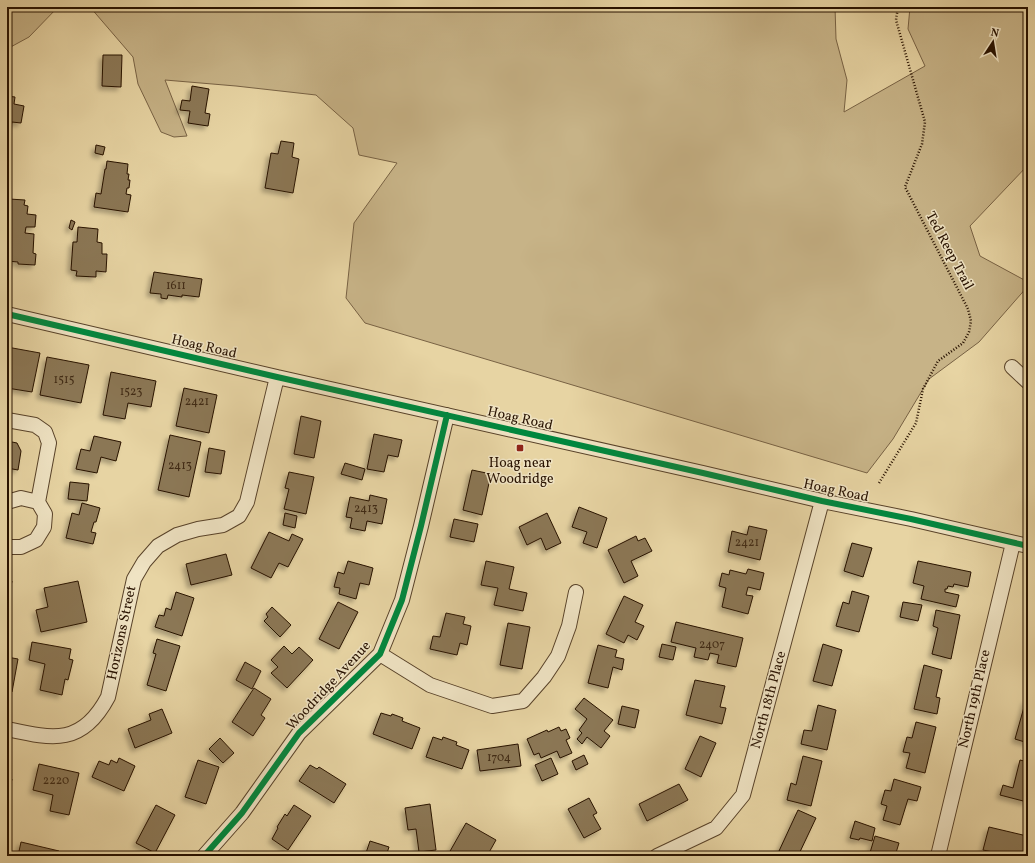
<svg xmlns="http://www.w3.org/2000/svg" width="1035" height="863" viewBox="0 0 1035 863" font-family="Vollkorn,serif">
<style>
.green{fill:#c7b387;stroke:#786244}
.building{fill:#8b7755;stroke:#281200;filter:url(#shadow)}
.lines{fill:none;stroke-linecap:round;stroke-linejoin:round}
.minor-casing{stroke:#584229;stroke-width:16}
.path{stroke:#281200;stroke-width:2.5;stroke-dasharray:1 2;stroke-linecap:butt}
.minor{stroke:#efe3c3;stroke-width:14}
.cycleway-casing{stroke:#efe3c3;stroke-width:8}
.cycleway{stroke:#00873e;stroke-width:6}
.poi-dot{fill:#8f2418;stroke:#efe3c3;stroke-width:1.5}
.labels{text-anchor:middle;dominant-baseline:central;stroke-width:3;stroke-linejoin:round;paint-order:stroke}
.number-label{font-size:12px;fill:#412b15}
.street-label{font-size:14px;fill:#281200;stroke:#efe3c3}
.poi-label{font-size:14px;fill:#281200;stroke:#efe3c3}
</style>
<defs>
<filter id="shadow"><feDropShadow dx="-3.5" dy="3.5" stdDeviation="2" flood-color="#0004"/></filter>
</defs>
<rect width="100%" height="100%" fill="#e7d4a3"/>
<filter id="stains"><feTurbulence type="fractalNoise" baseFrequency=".005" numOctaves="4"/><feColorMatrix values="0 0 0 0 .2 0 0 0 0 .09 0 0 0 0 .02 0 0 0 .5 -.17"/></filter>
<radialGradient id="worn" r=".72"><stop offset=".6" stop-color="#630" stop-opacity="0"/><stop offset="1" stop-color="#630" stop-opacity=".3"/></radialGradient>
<path class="green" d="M7 7H58L29 37 7 49Z
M90 7H835L836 39 847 80 844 112 925 66 908 29 910 7H1028V165L970 226 980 256 1028 282V286L979 342 929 379 893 439 867 473 365 323 346 298 354 223 397 163 359 155 353 128 316 95 236 86 165 80 187 136 174 137 161 132 138 84 133 57Z"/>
<path class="building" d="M103 55H122L121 87 102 86Z
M192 86 209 89 205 113 210 114 208 126 188 123 190 111 180 110 182 100 190 101Z
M7 96 15 97 14 104 24 106 21 123 12 122 8 140 7 139Z
M281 141 294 143 292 157 299 159 293 193 265 188 271 153 278 154Z
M96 145 105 147 103 155 95 153Z
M107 161 128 164 127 174H129L128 180H130L129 188H127L126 194 131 195 128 212 94 207 96 193 101 194 105 169H106Z
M9 199 25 200 24 205 28 206 27 214 36 215 35 227H26L25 233 34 234 33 253 36 254 35 265 18 264V262L7 261V224Z
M71 220 75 222 72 230 69 228Z
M78 227 98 229 97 242 102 243V254H107L106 272 96 271V277L76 276 77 271 71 270 73 242H77Z
M154 272 202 279 199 297 182 295V297L168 295 167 299 161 298V294L150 293Z
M7 347 40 353 32 392 7 388Z
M47 357 89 365 81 403 40 395Z
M111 372 156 381 151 407 128 403 125 419 103 415Z
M184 388 217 395 209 433 176 426Z
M301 416 321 421 314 458 294 454Z
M374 434 402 440 398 457 388 455 384 472 367 469Z
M170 435 201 442 189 497 158 490Z
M94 436 121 442 116 461 101 457 97 473 76 469 81 449 90 451Z
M7 441 17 443 21 451 18 470 7 468Z
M209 448 225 451 221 474 205 472Z
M345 463 365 469 362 480 341 474Z
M472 470 491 474 482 515 463 510Z
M289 472 314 477 306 514 284 509 289 489 285 488Z
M70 482 89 484 87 501 68 499Z
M370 495 387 499 382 524 367 521 365 531 350 528 352 518 346 517 350 497 369 501Z
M82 503 100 508 96 522H94L91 532 96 533 93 544 66 538 72 513 79 515Z
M579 507 607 518 597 548 583 543 587 532 572 527Z
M285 513 297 516 295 528 283 525Z
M547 513 561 543 546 550 541 538 527 545 519 527Z
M454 519 478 524 474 542 450 537Z
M749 526 767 530 760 560 728 552 732 531 747 535Z
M269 532 289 541 292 534 303 539 288 567 279 563 271 578 251 568Z
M636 536 638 541 645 538 652 551 631 561 638 576 624 583 608 550Z
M852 543 872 548 863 577 844 571Z
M226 554 232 575 191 585 186 564Z
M348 561 373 568 369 585 360 583 356 599 339 594 340 588 334 587 338 572 344 574Z
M486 561 514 567 509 589 527 593 523 611 494 605 498 588 481 585Z
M918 561 971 572 968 587 954 584 953 587 948 586 947 589H945V592L959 595 956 607 921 599 924 586 913 583Z
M748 569 764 573 760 590 748 587 746 595 753 596 748 614 722 607 726 588 719 586 722 573 729 575 730 570 746 574Z
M7 580 12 581 7 608Z
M78 581 87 622 41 632 36 610 48 607 44 588Z
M852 591 869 596 859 632 836 626 843 602 849 604Z
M176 592 194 598 182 636 155 627 159 615 164 616 166 608 171 610Z
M624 596 643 605 635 622 644 626 637 640 628 635 624 643 606 634Z
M338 602 358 612 339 649 319 639Z
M903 602 922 605 918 621 900 617Z
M272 607 291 625 280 637 264 621 268 617 266 614Z
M936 610 960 615 951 659 932 654 938 628 933 626Z
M446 613 465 617 463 624 471 626 467 645 460 643 457 655 430 649 433 636 440 637Z
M676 622 743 638 736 667 717 663 719 655 710 653 708 660 694 657 696 648 671 642Z
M508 623 530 627 522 669 500 665Z
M157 639 180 646 166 691 147 685 156 654 153 653Z
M32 642 71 649 69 659 73 660 68 680 65 679 62 695 40 690 45 664 29 660Z
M662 644 676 647 673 660 659 657Z
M823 644 842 650 832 686 813 681Z
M598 645 617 650 615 657 624 659 622 670 613 667 608 688 588 683Z
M284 646 292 654 299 647 313 660 287 688 271 673 278 667 271 660Z
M7 657 18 659 12 692 7 691Z
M245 662 261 671 252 689 236 680Z
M924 665 942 670 936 697 940 698 937 714 914 709Z
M695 680 725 686 720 707 726 708 722 724 686 715Z
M254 688 271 699 261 715 265 718 253 736 232 722Z
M584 698 613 720 604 731 610 736 601 748 587 737 582 744 577 739 582 733 579 730 587 719 575 709Z
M1026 700 1028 701V743L1015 739Z
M818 705 836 710 827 750 801 744 804 730 812 731Z
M622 706 639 710 635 728 618 724Z
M162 709 172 733 135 748 128 729 151 720 149 714Z
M381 713 391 716 392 714 403 718 402 721 420 728 412 749 373 734Z
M916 722 936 727 925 773 906 768 910 753 903 752 907 737 912 738Z
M559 727 561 731 566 729 570 738 566 740 572 753 560 758 557 751 541 758 539 753 534 755 527 739 547 730 548 732Z
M700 736 716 743 701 777 685 769Z
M433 737 442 740 443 737 457 742 456 745 469 750 462 769 426 757Z
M220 738 234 753 223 763 209 749Z
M518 744 521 766 480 771 477 750Z
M584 755 588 764 576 770 572 761Z
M803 756 822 761 811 806 787 800 791 783 796 785Z
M119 758 135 766 124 791 92 777 99 761 109 765 111 760 117 763Z
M551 758 558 774 542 781 535 765Z
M198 760 219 767 206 804 185 797Z
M1020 760 1028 762 1027 802 1000 795 1003 785 1013 788Z
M39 764 79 773 69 815 50 811 53 795 33 790Z
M310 765 317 769 319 767 346 784 334 803 299 781Z
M7 778 12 779 7 803Z
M894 779 921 787 917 801 908 799 900 825 883 820 887 806 881 804 885 790 891 791Z
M679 784 688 800 647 821 639 804Z
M589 798 597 813 593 815 601 829 584 838 568 809Z
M430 804 436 850 419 852 416 829 408 830 405 808Z
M156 805 175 815 155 853 136 843Z
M294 805 311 816 288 850 272 839 278 828 277 827 285 814 287 816Z
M798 810 816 818 798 856H790L779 851Z
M855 821 875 828 872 841 860 838 859 840 850 838Z
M466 823 496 840 487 856H455L449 853Z
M989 827 1027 836 1022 856 1011 854 1010 856H997L998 853 983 850Z
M875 836 899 843 895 856H869Z
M370 841 389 847 386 856H365Z
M21 842 59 851 57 856H18Z
M77 853 93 856H69V854L77 856Z"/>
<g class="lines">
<defs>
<path id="minor" d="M7 314 277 377 703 473 822 501 911 519 1028 546
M1012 367 1028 382
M7 420 35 425 45 432 49 443 38 502
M7 502 21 498 38 502 45 514 44 527 36 540 21 547H7
M380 654 430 685 492 706 523 701 544 677 558 656 569 626 576 592
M7 729C53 739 82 746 108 697L134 579 144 562 158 546 177 535 198 529 223 525 239 516 247 502 277 377
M204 856 242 813 299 733 380 654 402 600 421 526 447 415
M657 856 716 828 743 795 822 501
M938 856 1013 543"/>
</defs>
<use href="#minor" class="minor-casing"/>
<path class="path" d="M879 483 916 423 923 389 938 361 963 343 969 332 971 321 968 309 905 187 922 144 925 122 896 20 898 7"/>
<use href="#minor" class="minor"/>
<defs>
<path id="cycleway" d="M7 314 277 377 703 473 822 501 911 519 1028 546
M204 856 242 813 299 733 380 654 402 600 421 526 447 415"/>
</defs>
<use href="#cycleway" class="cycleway-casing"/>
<use href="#cycleway" class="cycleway"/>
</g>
<rect class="poi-dot" x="516" y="444" width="8" height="8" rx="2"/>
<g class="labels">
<g class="number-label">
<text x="176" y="286">1611</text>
<text x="64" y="380">1515</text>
<text x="131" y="392">1523</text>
<text x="197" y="402">2421</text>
<text x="180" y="466">2413</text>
<text x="366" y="509">2413</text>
<text x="747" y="543">2421</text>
<text x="712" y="645">2407</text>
<text x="499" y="758">1704</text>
<text x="56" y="781">2220</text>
</g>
<g class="street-label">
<text transform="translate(949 251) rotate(62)">Ted Reep Trail</text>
<text transform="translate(204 347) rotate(13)">Hoag Road</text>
<text transform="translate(520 419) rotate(13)">Hoag Road</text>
<text transform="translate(836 491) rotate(12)">Hoag Road</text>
<text transform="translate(122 633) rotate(-78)">Horizons Street</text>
<text transform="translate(329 686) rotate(-47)">Woodridge Avenue</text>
<text transform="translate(975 699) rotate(-77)">North 19th Place</text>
<text transform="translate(769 700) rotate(-75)">North 18th Place</text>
</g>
<g class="poi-label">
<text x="520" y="463">Hoag near<tspan x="520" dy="16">Woodridge</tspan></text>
</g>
</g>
<rect width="1035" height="863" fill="none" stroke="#e7d4a3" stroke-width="24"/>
<rect x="8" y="8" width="1019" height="847" fill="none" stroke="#281200" stroke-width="2"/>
<rect x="12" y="12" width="1011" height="839" fill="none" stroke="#281200"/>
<g transform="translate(993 42) rotate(12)" stroke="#efe3c3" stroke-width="3" paint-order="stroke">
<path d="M0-3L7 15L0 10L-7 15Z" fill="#281200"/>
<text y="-6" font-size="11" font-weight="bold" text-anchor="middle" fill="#281200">N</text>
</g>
<rect width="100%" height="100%" filter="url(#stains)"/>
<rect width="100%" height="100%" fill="url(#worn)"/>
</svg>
